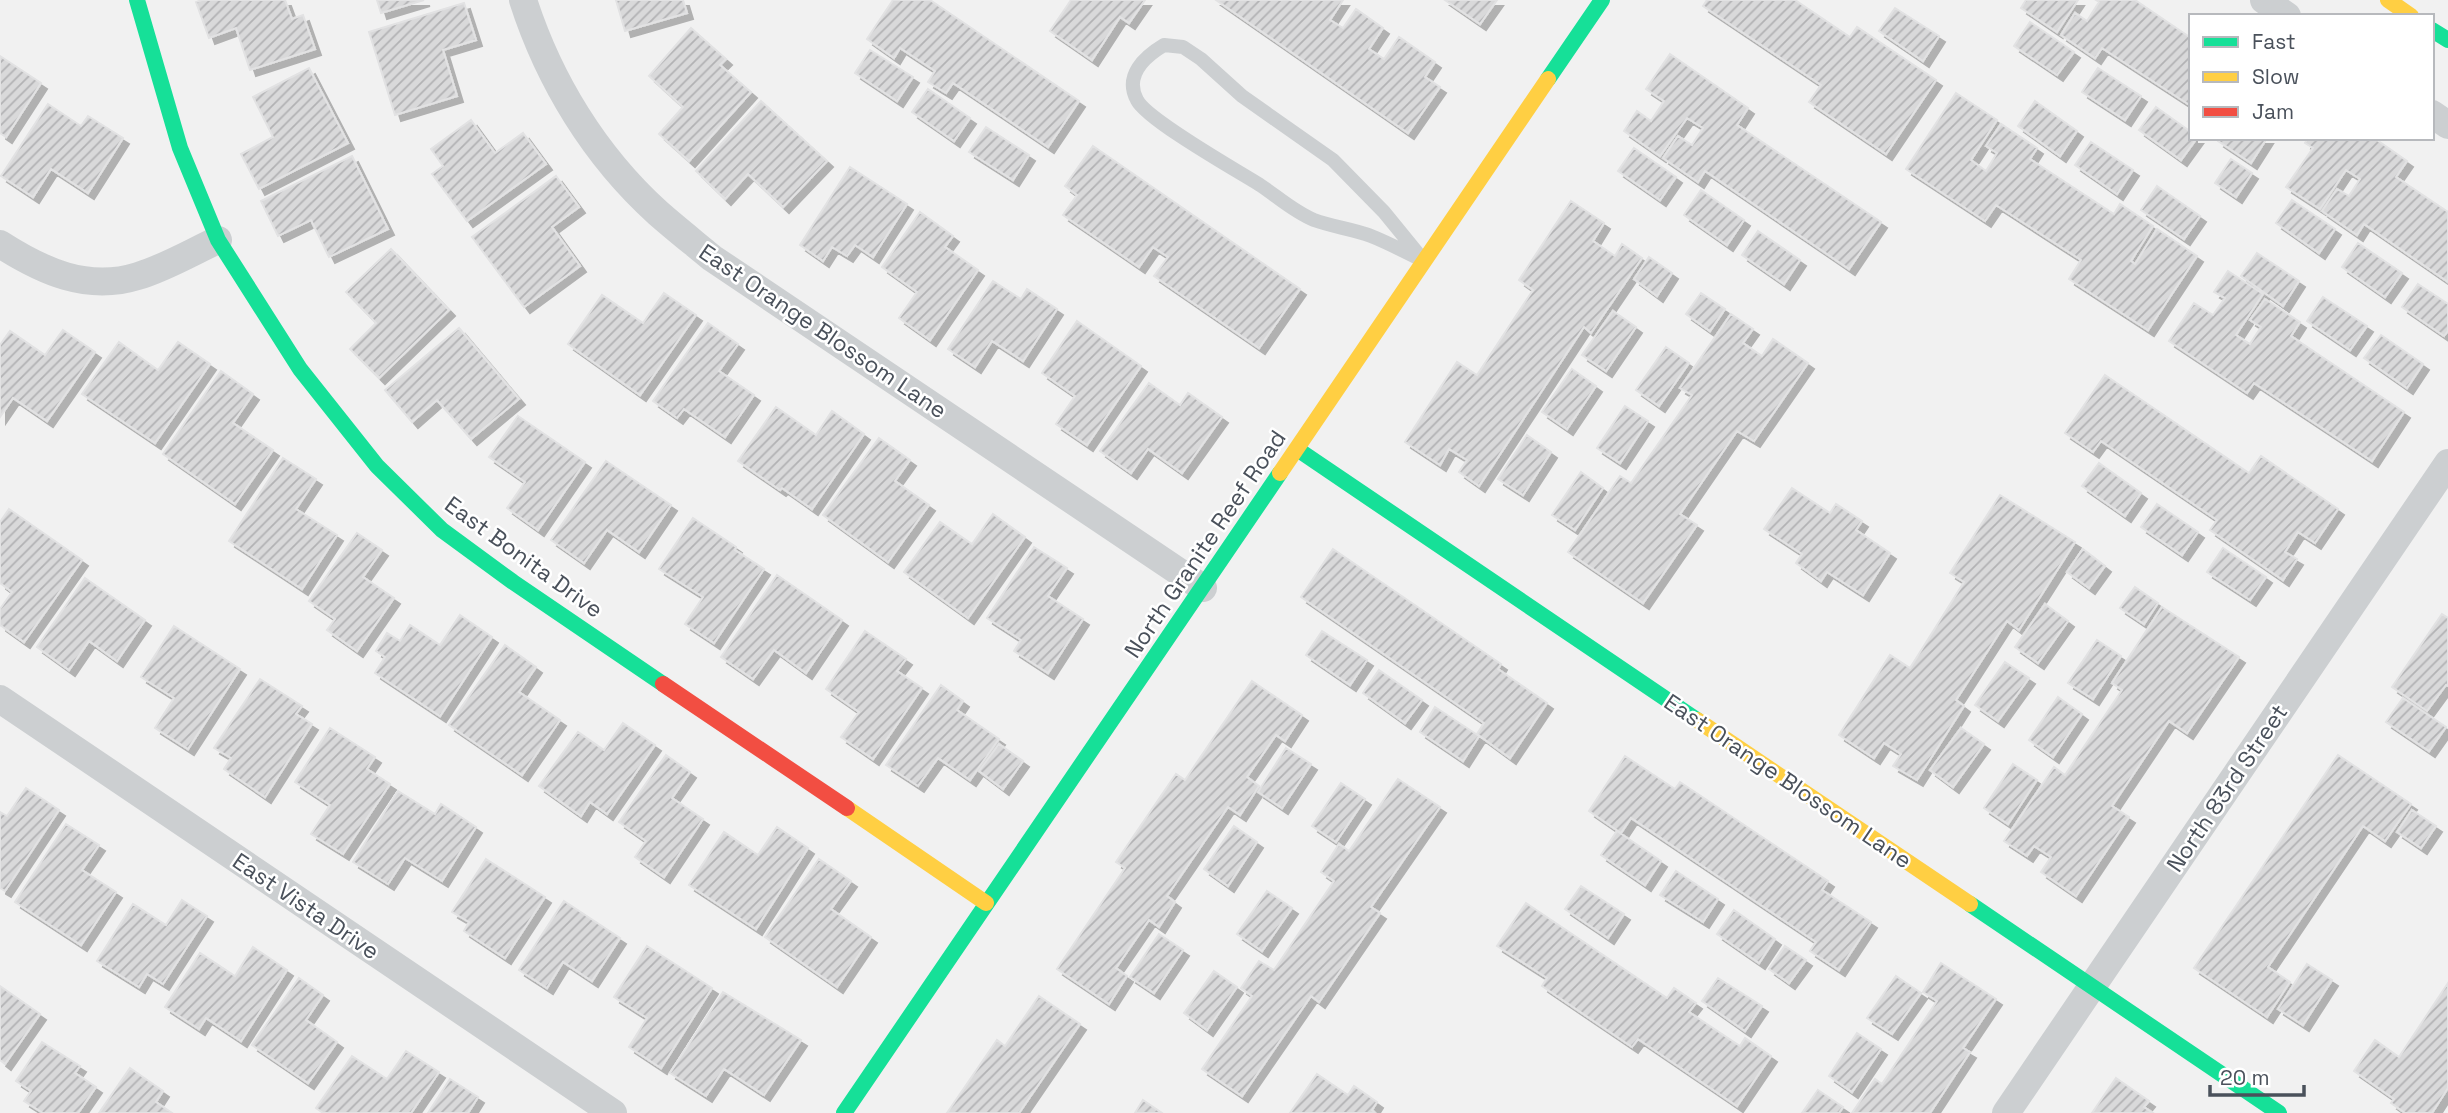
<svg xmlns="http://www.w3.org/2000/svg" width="2448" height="1113" viewBox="0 0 2448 1113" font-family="'Space Grotesk',sans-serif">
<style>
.building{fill:url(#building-hatch);stroke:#e2e2e3;stroke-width:2;filter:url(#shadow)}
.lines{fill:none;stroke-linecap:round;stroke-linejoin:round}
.lane{stroke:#cccfd1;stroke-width:14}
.street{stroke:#cccfd1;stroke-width:28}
.fast{stroke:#16e098;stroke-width:16}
.slow{stroke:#ffcf43;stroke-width:16}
.jam{stroke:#f24e42;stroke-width:16}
.labels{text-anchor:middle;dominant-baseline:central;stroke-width:5;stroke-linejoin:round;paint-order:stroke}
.street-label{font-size:23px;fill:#4a515b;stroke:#fff}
</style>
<defs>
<pattern id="building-hatch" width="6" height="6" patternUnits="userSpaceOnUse" patternTransform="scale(1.75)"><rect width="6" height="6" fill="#d9d9da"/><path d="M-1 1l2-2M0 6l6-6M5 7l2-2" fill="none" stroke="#b2b2b4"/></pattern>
<filter id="shadow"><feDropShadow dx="6" dy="6" stdDeviation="0" flood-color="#0004"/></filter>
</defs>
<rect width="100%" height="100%" fill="#f1f1f1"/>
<path class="building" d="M202 0H285L292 19 303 15 315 49 250 70 236 28 209 38 196 2Z
M377 0H424L381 13Z
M616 0H683L687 13 625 31Z
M893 0H930L1079 101 1048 147 953 83 946 93 928 82 935 71 900 48 894 58 867 39Z
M1071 0H1145L1129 23 1120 17 1092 60 1050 31Z
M1216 0H1343L1330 20 1343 28 1356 9 1383 28 1369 49 1384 59 1399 37 1435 62 1425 77 1440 87 1408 133Z
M1445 0H1497L1480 24Z
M1707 0H1795L1850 37 1857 27 1936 80 1886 154 1809 102 1821 85 1703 6Z
M2026 0H2078L2057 32 2021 8Z
M2096 0H2135L2191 38V106L2102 48 2095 58 2061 35 2075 13 2087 21 2099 2Z
M464 3 476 40 443 50 457 96 395 115 369 32Z
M1895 8 1939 36 1923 61 1879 31Z
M2030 22 2074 52 2057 75 2014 46Z
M691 28 726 59 720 65 751 92 689 161 659 134 683 107 649 76Z
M870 50 913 77 897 101 855 73Z
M1670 54 1748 108 1737 125 1881 222 1849 269 1705 171 1698 182 1663 158 1678 136 1692 145 1703 128 1687 118 1660 156 1624 131 1637 111 1651 121 1664 101 1646 89Z
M0 56 41 83 6 137 0 133Z
M309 68 348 143 259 189 241 154 273 137 253 97Z
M2098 68 2141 96 2125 120 2082 92Z
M928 89 970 118 954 141 912 112Z
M1956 93 1997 120 1971 160 1986 171 1997 153 1986 146 2001 124 2037 148 2030 159 2114 214 2120 204 2153 226 2131 261 2135 264 2157 229 2197 256 2148 330 2069 279 2081 260 1996 205 1985 221 1906 169Z
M761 101 827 161 783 207 748 174 725 199 696 171Z
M2035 101 2077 131 2060 156 2018 126Z
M48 104 81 126 88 116 123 138 88 193 51 169 33 197 1 176Z
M2156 107 2191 132V138H2197L2181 160 2139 130Z
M471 120 495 153 523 133 546 164 467 221 432 174 443 166 431 149Z
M986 127 1029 155 1013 180 969 152Z
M2220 138H2267L2251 163 2218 141Z
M2308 138H2374L2407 161 2396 177 2448 212V282L2364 224 2357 235 2322 211 2337 189 2349 196 2360 179 2346 170 2320 209 2286 187 2313 148 2305 143Z
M2091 142 2133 170 2117 194 2075 165Z
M1093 146 1300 289 1259 348 1154 276 1168 257 1153 247 1139 267 1063 215 1077 195 1065 186Z
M1634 148 1676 177 1660 200 1618 171Z
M352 156 388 229 329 257 311 220 278 236 261 201Z
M2231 159 2252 173 2236 197 2215 183Z
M850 167 907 204 873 257 855 245 847 256 832 247 823 261 800 245Z
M556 176 579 207 552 227 580 266 524 307 472 237Z
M2157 186 2200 216 2184 239 2141 210Z
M1701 190 1744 220 1727 245 1684 215Z
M2292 200 2335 229 2319 253 2276 223Z
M1571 201 1604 223 1593 241 1615 256 1622 244 1642 258 1591 333 1584 327 1479 486 1459 472 1467 460 1449 449 1440 465 1405 442 1457 362 1477 375 1533 290 1519 280Z
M920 212 953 236 945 247 978 270 930 340 899 318 917 292 882 267Z
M1758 231 1800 260 1784 284 1742 255Z
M2358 243 2402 273 2385 297 2342 267Z
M391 249 449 310 379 378 350 349 376 323 346 292Z
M2257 253 2299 281 2283 306 2241 276Z
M1649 257 1672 273 1657 296 1634 279Z
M2228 271 2263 294 2236 335 2250 344 2261 327 2250 320 2265 299 2300 322 2291 336 2404 412 2372 461 2254 383 2247 393 2169 341 2194 303 2213 315 2225 298 2214 292Z
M993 281 1021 299 1027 289 1057 309 1023 361 992 341 975 367 948 349Z
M2418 284 2448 304V331L2444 336 2402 307Z
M664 293 696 315 640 395 568 344 602 295 643 323Z
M1701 293 1725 309 1710 331 1686 314Z
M2323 297 2367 326 2350 350 2307 321Z
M1613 311 1636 327 1606 371 1582 355Z
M1731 314 1753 329 1743 343 1762 356 1773 339 1808 363 1754 441 1737 431 1680 514 1697 525 1643 603 1568 552 1620 476 1631 483 1692 395 1680 388Z
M1077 321 1141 366 1087 445 1056 424 1075 396 1042 373Z
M708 323 738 344 719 371 754 395 725 437 684 409 677 418 653 401Z
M459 328 519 399 471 439 437 400 412 422 385 390Z
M63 330 95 352 47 421 13 398 0 417V345L10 331 45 355Z
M2381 335 2423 364 2407 388 2364 358Z
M119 342 158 370 178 342 210 364 155 443 82 394Z
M1666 347 1689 363 1659 406 1636 390Z
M1572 369 1596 386 1567 429 1542 412Z
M221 371 253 394 233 423 273 450 235 504 163 454Z
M2105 375 2249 473 2261 456 2338 509 2315 543 2298 532 2285 552 2297 559 2283 580 2210 530 2217 520 2101 441 2093 452 2065 433Z
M1149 383 1180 405 1188 393 1222 417 1182 473 1148 449 1131 473 1100 451Z
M1625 406 1648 421 1620 463 1597 448Z
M776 407 816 435 832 411 864 434 812 509 782 488 780 490 738 461Z
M518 416 585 462 538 530 507 508 525 482 489 457Z
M1527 435 1551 452 1523 495 1498 479Z
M879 438 910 460 895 481 929 505 888 562 823 515Z
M283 458 316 479 296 509 337 535 302 589 229 541Z
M606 461 671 505 639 552 607 530 584 563 551 540Z
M2099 463 2141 493 2125 516 2082 486Z
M1581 472 1603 488 1575 530 1552 515Z
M1792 488 1830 513 1836 504 1862 521 1856 530 1890 553 1863 595 1827 572 1821 581 1796 563 1802 554 1764 529Z
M2000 495 2075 542 2019 630 2007 621 1956 700 1964 706 1917 780 1893 766 1901 754 1884 743 1874 758 1839 735 1890 655 1910 668 1964 582 1950 573Z
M2157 504 2198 532 2182 555 2141 527Z
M9 509 82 560 24 642 0 625V609L12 592 0 583V522Z
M993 514 1025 537 968 618 904 572 940 522 972 544Z
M693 518 736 547 735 550 764 569 714 643 685 624 703 597 659 569Z
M357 533 382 550 363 577 394 598 357 651 327 630 335 619 309 601Z
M1034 547 1067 568 1048 596 1083 619 1048 673 1014 651 1021 640 987 618Z
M2223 548 2266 577 2250 600 2207 572Z
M1333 549 1501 664 1498 669 1547 703 1510 758 1477 734 1484 723 1301 597Z
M2083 549 2105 566 2089 588 2067 572Z
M777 575 842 620 806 673 774 650 753 679 721 657Z
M85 578 145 620 117 661 89 641 69 670 37 647Z
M2135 587 2158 603 2144 624 2120 608Z
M2045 604 2068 621 2038 663 2015 647Z
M2162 607 2239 657 2187 733 2169 721 2112 806 2129 817 2076 896 2041 872 2051 857 2034 846 2027 856 2004 841 2054 767 2065 775 2122 690 2112 683Z
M2442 614 2448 618V686L2446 685 2427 711 2392 687Z
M460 615 492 637 440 716 375 673 385 657 376 651 387 633 400 641 410 625 440 645Z
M174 626 240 669 188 749 155 728 174 698 141 677Z
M865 631 906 659 897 671 922 688 873 759 841 737 859 712 826 689Z
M1322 631 1367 660 1350 685 1306 655Z
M2097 640 2121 656 2093 699 2068 683Z
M505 645 536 667 519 692 560 720 522 775 449 725Z
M2005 662 2029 678 1998 721 1975 705Z
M1379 670 1422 700 1405 723 1363 693Z
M260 679 302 706 296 714 312 724 265 797 224 769 231 758 214 748Z
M1252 681 1302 715 1285 741 1276 735 1247 777 1259 786 1240 815 1228 807 1167 896 1175 902 1159 927 1149 920 1116 968 1127 976 1109 1004 1057 969 1125 868 1116 862 1176 774 1185 780Z
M941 685 963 701 957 710 999 739 970 780 938 758 918 786 886 765Z
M2058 697 2082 714 2053 757 2029 740Z
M2403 698 2446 727 2429 751 2386 722Z
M1435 707 1479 736 1463 761 1420 732Z
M623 723 655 745 607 814 590 802 581 816 539 786 578 732 604 750Z
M330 728 375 757 367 769 390 784 343 854 311 834 330 805 295 782Z
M1961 728 1984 744 1953 787 1930 770Z
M999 744 1023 761 1003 789 979 771Z
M1286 748 1311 764 1282 808 1258 792Z
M666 755 690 772 672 798 703 819 664 877 635 857 646 841 619 822Z
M2338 755 2411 804 2385 841 2363 826 2268 967 2290 982 2267 1017 2194 968Z
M1625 756 1675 789 1680 782 1828 881 1822 890 1871 922 1839 970 1810 951 1816 942 1631 818 1621 833 1589 811Z
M2013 764 2037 780 2008 824 1984 808Z
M1398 779 1440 807 1371 907 1380 913 1319 1002 1311 996 1242 1096 1202 1069 1252 996 1241 988 1259 961 1274 970 1334 881 1321 872 1339 844 1349 851Z
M1341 783 1365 799 1336 842 1312 826Z
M26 788 59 810 5 891 0 888V812L7 816Z
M398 791 435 814 441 804 476 827 442 881 405 858 388 884 353 862Z
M2412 810 2436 826 2421 848 2397 832Z
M66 824 99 845 82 870 116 892 81 945 15 902Z
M1234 826 1257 842 1228 886 1204 869Z
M777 827 808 848 756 929 689 885 724 832 758 855Z
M1617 831 1661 861 1645 885 1601 855Z
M486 859 545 897 505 958 464 931 469 922 452 912Z
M819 859 851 881 831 909 871 937 837 987 765 937Z
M1676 871 1718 899 1703 922 1660 895Z
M1581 886 1624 914 1608 938 1565 909Z
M1267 891 1292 908 1262 951 1237 934Z
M182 900 207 916 163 984 147 974 139 987 97 961 133 904 166 925Z
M564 901 620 938 592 981 563 962 547 988 519 970Z
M1526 903 1667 998 1674 988 1696 1003 1689 1012 1740 1046 1745 1038 1771 1056 1737 1106 1638 1039 1632 1047 1542 986 1547 978 1497 946Z
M1734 910 1775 939 1759 963 1717 934Z
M1159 934 1183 950 1154 993 1130 977Z
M647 946 712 988 661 1068 629 1047 647 1018 614 997Z
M1785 946 1806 960 1789 983 1769 969Z
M253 947 287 970 241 1041 206 1018 199 1029 165 1007 200 953 235 976Z
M1941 963 1996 999 1963 1048 1970 1052 1930 1113H1852L1875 1079 1882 1084 1937 1001 1923 992Z
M2307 964 2332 980 2303 1025 2278 1009Z
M1214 971 1237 987 1207 1030 1184 1013Z
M1896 976 1921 993 1892 1034 1867 1018Z
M299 978 323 995 306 1020 337 1042 308 1083 252 1045Z
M1718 978 1762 1006 1745 1031 1702 1001Z
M2448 983V1088L2432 1113H2405L2391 1103 2394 1099 2354 1071 2375 1040 2399 1057Z
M0 986 40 1014 5 1064 0 1060Z
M723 992 801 1040 764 1095 724 1069 706 1096 670 1073Z
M1039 996 1080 1024 1019 1113H947L997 1040 1005 1046Z
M1857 1033 1881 1049 1852 1092 1829 1076Z
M42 1042 80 1066 75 1073 96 1087 78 1113H43L24 1101 31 1091 16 1081Z
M406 1051 439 1072 411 1113H323L316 1108 352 1056 387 1079Z
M130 1068 163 1091 156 1102 172 1113H99Z
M1317 1074 1348 1095 1354 1086 1377 1102 1372 1110 1375 1113H1290Z
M2116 1078 2149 1101 2144 1107 2153 1113H2092Z
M450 1079 478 1097 468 1113H428Z
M1818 1090 1843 1107 1839 1113H1802Z
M1143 1100 1162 1113H1135Z"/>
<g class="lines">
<path class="lane" d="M1164 45 1183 47 1201 59 1242 96 1333 160 1384 212 1424 261C1407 253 1389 243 1371 236 1353 229 1333 227 1314 220 1294 212 1278 197 1260 185 1236 170 1147 120 1137 100 1124 76 1144 57 1164 45Z"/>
<path class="street" d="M523 0C549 81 595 156 658 213 675 228 694 243 712 258L1203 588
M2264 0 2287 16
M2432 114 2448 125
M0 244C42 271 87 292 138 276 165 268 192 252 218 240
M0 699 613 1113
M2006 1113 2448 463"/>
<path class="fast" d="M137 0 180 148 218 240 300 369 377 466 442 530 513 582 663 684
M2432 30 2448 40
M1548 79 1602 0
M1297 449 1697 720
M1970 904 2279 1113
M844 1113 1280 473"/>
<path class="slow" d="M2388 0 2411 16
M1280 473 1548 79
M1697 720 1970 904
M847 808 986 903"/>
<path class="jam" d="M663 684 847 808"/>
</g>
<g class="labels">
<g class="street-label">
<text transform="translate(823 331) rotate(34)">East Orange Blossom Lane</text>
<text transform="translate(1205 544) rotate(-56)">North Granite Reef Road</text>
<text transform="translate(524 557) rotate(36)">East Bonita Drive</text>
<text transform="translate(1788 781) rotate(34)">East Orange Blossom Lane</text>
<text transform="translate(2227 788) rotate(-56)">North 83rd Street</text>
<text transform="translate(306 906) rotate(34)">East Vista Drive</text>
</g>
</g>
<rect x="2189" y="14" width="245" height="126" fill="#ffffff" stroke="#b7b9bd" stroke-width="2"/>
<rect x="2203" y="37" width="35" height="10" fill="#16e098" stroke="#b7b9bd" stroke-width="2"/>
<text x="2252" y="49" font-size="21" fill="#4a515b">Fast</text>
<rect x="2203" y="72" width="35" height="10" fill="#ffcf43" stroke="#b7b9bd" stroke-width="2"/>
<text x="2252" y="84" font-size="21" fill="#4a515b">Slow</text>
<rect x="2203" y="107" width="35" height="10" fill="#f24e42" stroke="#b7b9bd" stroke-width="2"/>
<text x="2252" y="119" font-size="21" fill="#4a515b">Jam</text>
<path d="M2210 1085v10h94v-10" fill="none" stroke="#4a515b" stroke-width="3.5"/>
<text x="2220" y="1085" font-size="21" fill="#4a515b" stroke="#ffffff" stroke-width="5" paint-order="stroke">20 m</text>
</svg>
